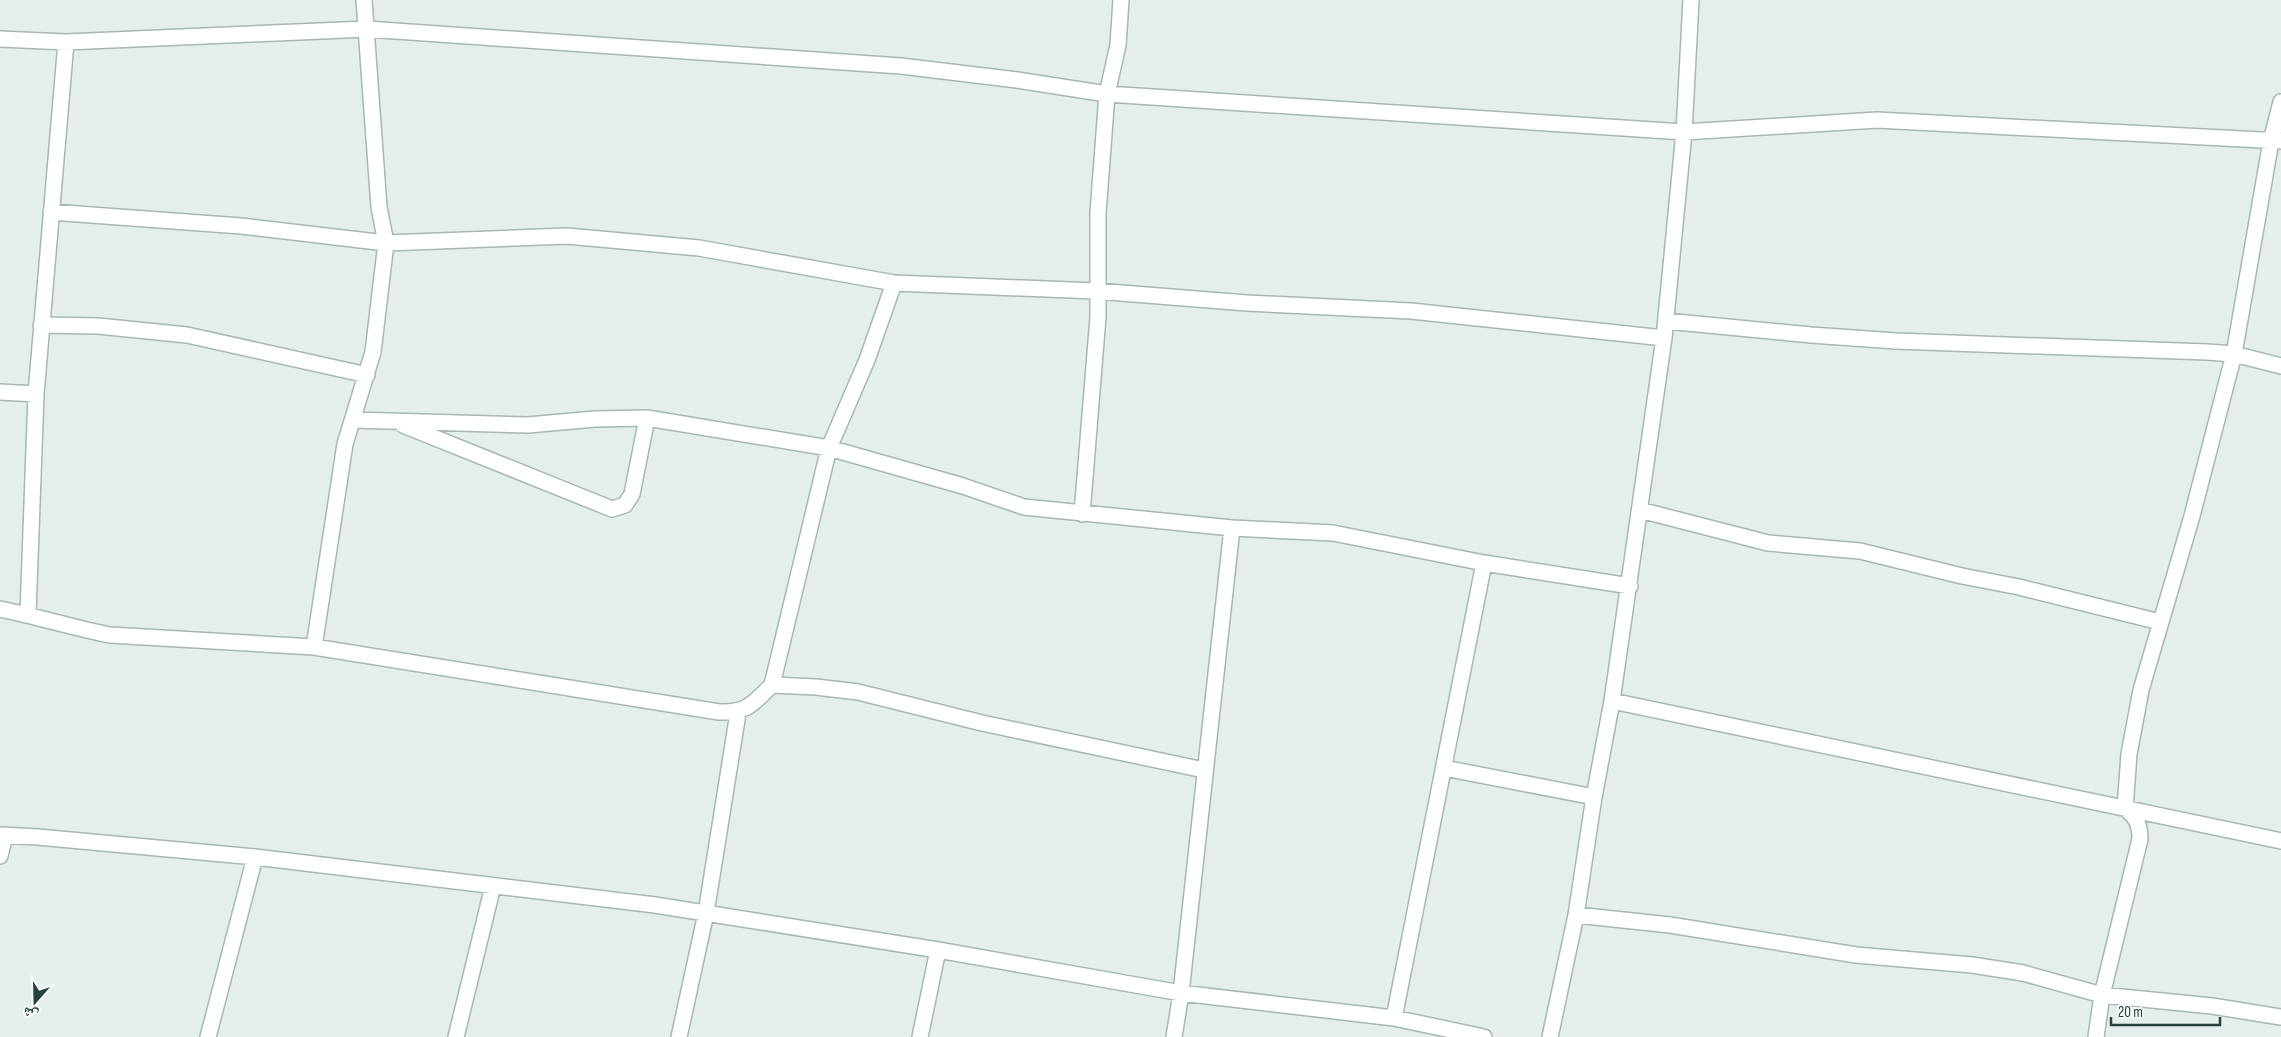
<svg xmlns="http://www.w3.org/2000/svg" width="2281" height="1037" viewBox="0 0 2281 1037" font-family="'Sofia Sans Condensed','Noto Naskh Arabic',sans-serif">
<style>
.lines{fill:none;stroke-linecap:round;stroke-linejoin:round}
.minor-casing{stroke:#a6b7b5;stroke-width:18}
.minor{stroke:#fff;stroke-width:15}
</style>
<rect width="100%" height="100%" fill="#e4eeec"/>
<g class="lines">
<defs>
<path id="minor" d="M0 39 66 42 367 29 901 66 1017 80 1107 94 1684 132 1877 120 2281 141
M51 212 241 226 386 243 567 236 699 248 894 283 1096 291 1247 303 1411 311 1664 338
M1666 321 1811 335 1896 341 2207 352 2234 354 2281 366
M41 325 98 326 187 335 367 375
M0 392 36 394
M353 420 528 425 595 419 647 418 829 448 963 486 1024 507 1232 528 1333 533 1484 563 1630 586
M403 425 612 509 625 505 632 494 647 418
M1640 510 1768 543 1860 551 1962 576 2019 587 2160 622
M1082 514 1098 317V213L1107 94 1118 45 1121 0
M0 609C37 616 73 628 110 635L314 647 719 712C748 713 752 704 772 685L816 687 858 692 982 723 1204 770
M28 614 36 394 66 42
M314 647 345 444 373 352 386 243 379 207 364 0
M772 685 829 448 867 360 894 283
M1612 701 2281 841
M1444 768 1594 797
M0 835 38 837 255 857 655 905 938 950 1181 993 1394 1018 1484 1037
M0 856 5 835
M1576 915 1670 925 1856 955 1972 965 2023 973 2102 995 2212 1006 2281 1017
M1394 1018 1484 563
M208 1037 255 857
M456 1037 493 886
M679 1037 706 913 738 713
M920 1037 938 950
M1174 1037 1181 993 1232 528
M1550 1037 1576 915 1594 797 1612 701 1664 338 1684 132 1691 0
M2096 1037 2102 995 2140 839C2140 824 2136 817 2125 808L2129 754 2141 690 2192 516 2234 354 2271 141 2281 102"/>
</defs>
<use href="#minor" class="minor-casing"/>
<use href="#minor" class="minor"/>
</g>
<g transform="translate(35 1002) rotate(200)" stroke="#f5faf9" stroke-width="4" paint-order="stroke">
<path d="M0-4L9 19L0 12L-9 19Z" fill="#234141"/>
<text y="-8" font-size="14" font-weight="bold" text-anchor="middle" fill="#234141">ش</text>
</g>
<path d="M2111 1017v8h109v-8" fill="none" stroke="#234141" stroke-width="2.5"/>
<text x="2118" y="1017" font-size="15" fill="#234141" stroke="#f5faf9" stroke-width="4" paint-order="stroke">20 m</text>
</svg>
